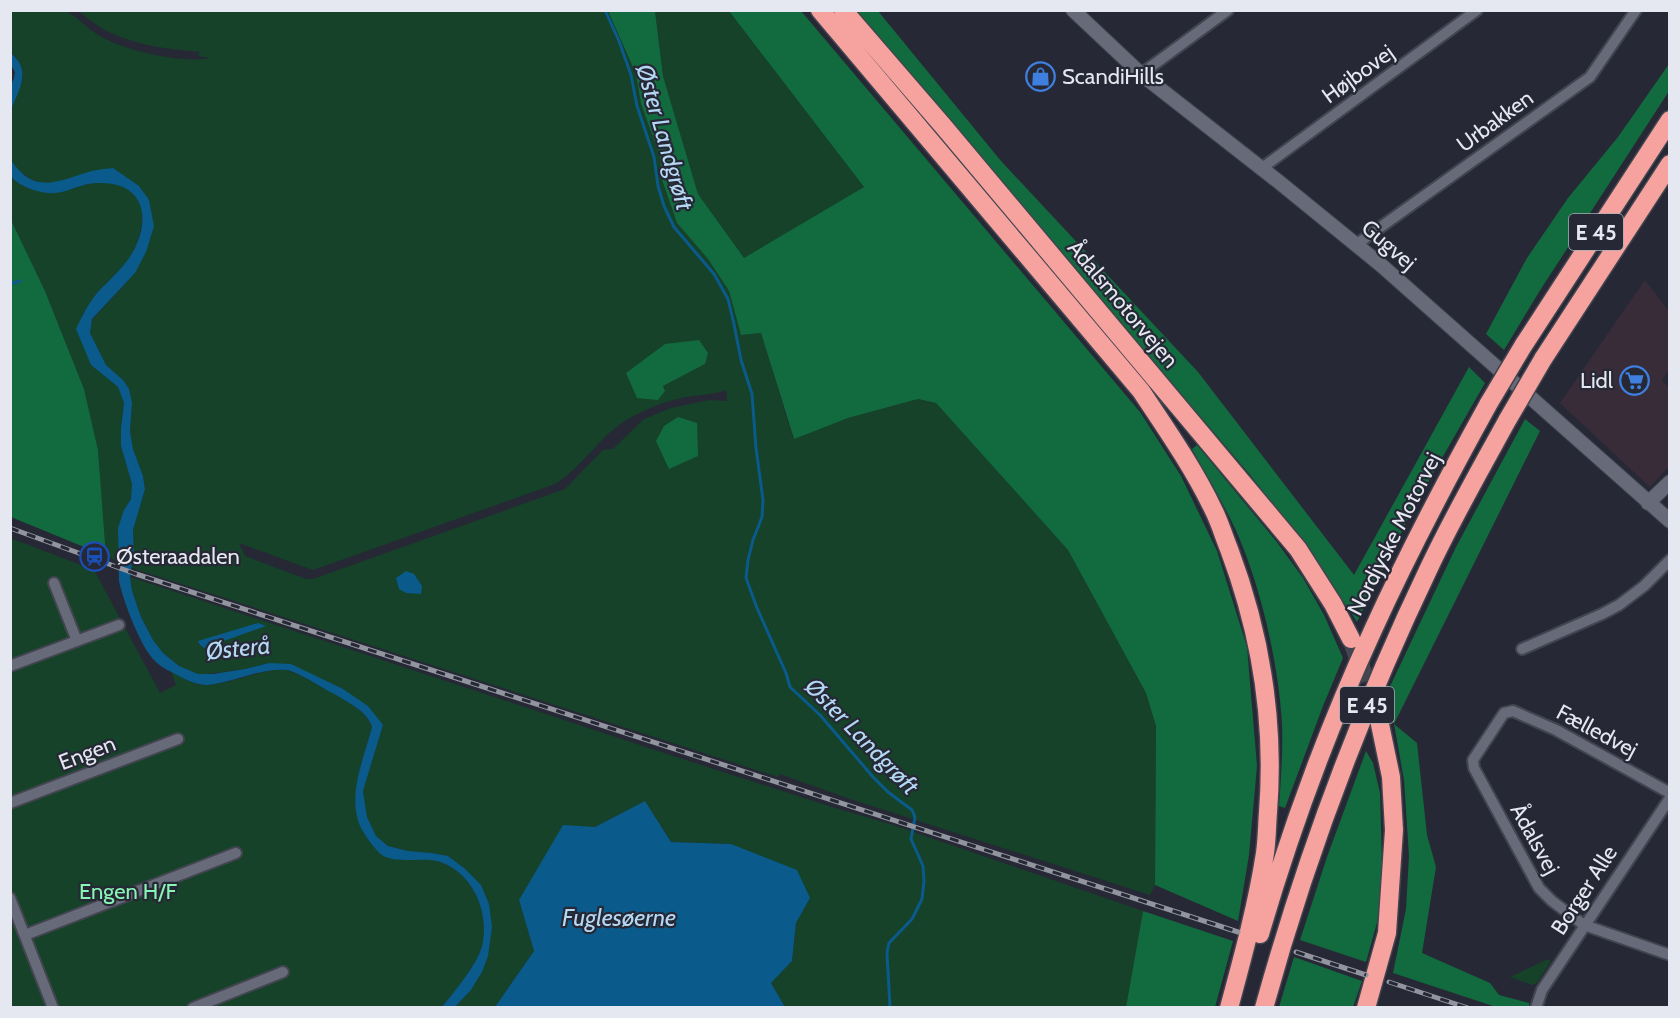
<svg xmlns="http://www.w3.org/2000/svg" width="1680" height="1018" viewBox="0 0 1680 1018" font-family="Cabin,sans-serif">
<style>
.commercial{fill:#392c39}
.green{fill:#154229;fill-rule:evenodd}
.forest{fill:#126a3f}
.water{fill:#0a5a8b}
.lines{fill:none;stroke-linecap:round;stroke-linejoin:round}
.stream{stroke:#0a5a8b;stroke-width:3}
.highway-tunnel{stroke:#434651;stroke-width:18;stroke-dasharray:18 9;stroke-linecap:butt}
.street-casing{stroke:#42454f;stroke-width:14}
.secondary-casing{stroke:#42454f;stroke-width:16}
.highway-casing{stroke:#42454f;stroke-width:21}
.street{stroke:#676b79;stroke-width:10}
.secondary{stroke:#676b79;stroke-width:14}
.highway{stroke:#f6a29f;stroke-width:18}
.rail-casing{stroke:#92959f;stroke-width:5}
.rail{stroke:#262935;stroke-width:3;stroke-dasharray:9;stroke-linecap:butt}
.highway-bridge-casing{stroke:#42454f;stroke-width:21;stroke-linecap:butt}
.highway-bridge{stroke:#f6a29f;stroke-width:18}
.labels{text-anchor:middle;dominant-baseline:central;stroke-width:4.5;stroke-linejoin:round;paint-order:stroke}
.shield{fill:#262935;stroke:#acafb8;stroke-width:1.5}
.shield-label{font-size:21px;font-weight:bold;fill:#e5e8f0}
.street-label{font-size:22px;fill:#e5e8f0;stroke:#262935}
.poi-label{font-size:22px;fill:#e5e8f0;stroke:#262935;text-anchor:start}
.park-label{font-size:22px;fill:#89f5b4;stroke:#262935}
.water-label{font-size:24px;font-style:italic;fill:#b4d7f4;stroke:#262935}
</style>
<rect width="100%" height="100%" fill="#262935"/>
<path class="commercial" d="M1645 280 1670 313 1669 369 1662 380 1669 388V466L1650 487 1560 403Z"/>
<path class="green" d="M10 11C21 11 58 8 66 11 76 16 86 27 95 33 120 50 181 64 210 58L198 56 200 52C168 49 138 46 109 32 98 27 88 18 78 11H608L636 74 641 104 660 156 662 180 677 223 708 259 729 291 741 335 761 333 793 438 848 418 918 399 936 403 1068 550 1146 693 1156 726 1155 885 1150 895 850 799 780 774 778 777 132 568 134 553 133 530 145 489 143 476 133 449 130 431 132 403 123 380 106 365 90 333 92 320 135 273 149 200 113 168 56 183 45 184 30 179 17 169 11 160V110L22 81 23 76 16 57 11 53ZM665 344 705 364 663 386 649 357ZM726 390 727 401 709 400 671 408 644 419 613 449 603 450 565 489 313 579H306L245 556 239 543 313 570 555 484C584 466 599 436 628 419 644 410 663 402 681 398 695 395 713 395 726 390Z
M655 11H729L864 187 744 259 698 194 663 76Z
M11 177 28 189 75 188 95 182 116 183 129 190 139 200 143 211 142 224 137 244 128 261 96 294 82 315 91 365 118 387 124 403 121 428 124 458 129 469 132 483 131 499 124 510 119 545V562L106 556 98 450 84 389 45 291 11 220Z
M10 538 94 570 160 693 176 685 171 671C181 677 193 685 205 685 233 685 259 668 286 670 294 671 343 698 351 704 360 710 369 717 372 727 364 758 348 793 360 824 364 836 374 846 382 855 399 857 420 856 437 861 472 871 490 911 482 946 477 965 454 992 442 1007H11Z
M130 577 667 754 832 807 893 825 1143 911 1126 1007H785L771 983 792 961 796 923 810 898 731 844 671 842 645 801 595 827 519 900 534 951 495 1007H455L471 990 482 972 489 904 448 856 432 853 408 851 388 846 376 836 367 817 363 791 383 725 343 689 269 663 245 669 198 675 179 666 163 653 153 640 141 617 132 591Z
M1548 959 1551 961 1537 983 1532 985 1510 977Z"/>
<path class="forest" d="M608 11H655L663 76 698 194 744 258 864 187 729 11H801L1140 412 1181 476 1217 551 1247 647 1257 766 1249 855 1238 921 1155 885 1156 726 1146 693 1068 550 936 403 918 399 848 418 794 439 761 333 741 335 729 291 708 259 677 223 662 180 660 156 641 104 636 74Z
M855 11H878L1001 161 1198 372 1354 575 1469 367 1485 383 1414 507 1357 622 1312 554 1251 476Z
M1669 64V91L1539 292 1504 350 1486 334 1527 258 1568 198 1618 137Z
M11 220 45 291 84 389 98 450 106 556 11 517Z
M699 340 708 353 705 364 663 386 665 391 658 400 637 398 626 373 665 344Z
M678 417 697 423 698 456 669 469 656 441 664 426Z
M1525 419 1540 431 1394 724 1417 743 1427 835 1436 867 1422 953 1490 983 1499 995 1529 1003V1007H1496L1393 973 1406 909 1409 856 1404 780 1394 724 1385 697 1456 547Z
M1197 445 1276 541 1303 578 1324 615 1343 658 1323 706 1285 808 1279 806C1281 779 1283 751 1282 724 1279 670 1264 601 1244 550 1231 515 1210 482 1192 449Z
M1366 751 1373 763 1380 793 1382 866 1378 919 1366 962 1300 940 1327 857Z
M1143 911 1233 941 1215 1007H1126Z
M1294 957 1362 981 1353 1007H1279Z"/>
<path class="water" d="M11 53C32 71 19 89 11 110V85L14 78 15 72 11 65Z
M11 160C33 193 54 183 85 173 94 170 104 169 113 168L139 186 149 200 154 226 146 252 135 273 92 319 90 333 106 365 123 380 129 389 132 403 130 431 133 449 143 476 145 489 133 530 134 553 130 577 132 591 141 617 153 640 163 653 179 666 198 674H213L245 669 269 663 291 664 343 689 368 706 383 725 363 791 367 817 376 836 388 846 408 851 432 853 448 856 464 868 481 885 489 904 492 927 488 956 482 972 471 990 455 1007H442C454 992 477 965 482 946 490 911 472 871 437 861 421 857 395 864 382 855 376 851 363 833 360 826 347 795 364 758 372 727 368 712 349 703 336 695 324 689 298 672 287 670 262 667 233 683 207 685 198 685 188 681 181 677 172 672 161 668 154 660 140 646 123 600 119 581L118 528 124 510 131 499 132 484 121 446V428L124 403 118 387 91 365 76 329C82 316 88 304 97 293 111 278 126 266 135 248 152 212 140 181 97 183 81 183 64 195 48 193 33 191 22 187 11 177Z
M406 571 414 574 422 586 421 594 406 593 399 589 396 578Z
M258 623 266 626 204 648 200 645 198 641Z
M645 801 671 842 731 844 797 870 810 898 796 923 792 961 771 983 785 1007H495L534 951 519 900 563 825 595 827Z"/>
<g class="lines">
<path class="stream" d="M605 10 619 41 631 75 637 106 654 157 658 186 664 206 674 227 714 274 728 299 734 324 741 360 752 394 756 448 763 500 762 517 753 540 748 560 746 578 757 608 786 673 790 687 820 715 873 777 888 792 912 810 915 817 911 839 923 866 924 881 922 899 912 919 889 943 887 953 890 1008
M10 284 20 281"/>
<path class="highway-tunnel" d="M1351 639 1375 706"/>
<defs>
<path id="street" d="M1141 74 1228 10
M1262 168 1477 10
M1357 244 1590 77 1636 10
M54 583 77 641
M1522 649 1602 614 1619 605 1644 586 1670 560
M10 666 119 625
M1670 793 1556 730 1513 711 1504 713 1473 760 1474 768 1539 888 1552 901 1584 925 1670 955
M10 803 178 739
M10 898 53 1008
M25 935 236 853
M193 1008 283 972
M1536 1008 1542 990 1670 798"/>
<path id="secondary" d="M1073 10 1141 74 1279 182 1381 265 1670 521
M1648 503 1670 482"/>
<path id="highway" d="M820 10 1141 391C1167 430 1194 469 1214 511 1220 523 1224 537 1229 549 1261 634 1275 722 1268 812 1267 825 1267 839 1265 853 1257 905 1243 956 1229 1008
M843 10 944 127 1298 549 1333 604 1351 639
M1523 346 1670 120
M1543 359 1670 164
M1260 934C1290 831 1328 728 1373 630 1408 553 1448 477 1489 403
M1264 1008C1306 856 1361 710 1429 568 1453 517 1481 468 1508 419
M1366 1008 1387 933 1394 830 1391 777 1377 710"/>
</defs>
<use href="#street" class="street-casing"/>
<use href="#secondary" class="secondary-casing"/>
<use href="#highway" class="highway-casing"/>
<use href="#street" class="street"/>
<use href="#secondary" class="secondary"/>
<use href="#highway" class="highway"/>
<defs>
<path id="rail" d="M10 528 136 574 1238 932
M1296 952 1366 975
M1389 982 1468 1008"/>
</defs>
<use href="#rail" class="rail-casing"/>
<use href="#rail" class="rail"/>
<defs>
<path id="highway-bridge" d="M1489 403 1523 346
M1508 419 1543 359"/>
</defs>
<use href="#highway-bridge" class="highway-bridge-casing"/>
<use href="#highway-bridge" class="highway-bridge"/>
</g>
<defs>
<symbol id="shop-ring" viewBox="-11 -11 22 22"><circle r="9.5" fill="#262935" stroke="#3f7fe0" stroke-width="1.5"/><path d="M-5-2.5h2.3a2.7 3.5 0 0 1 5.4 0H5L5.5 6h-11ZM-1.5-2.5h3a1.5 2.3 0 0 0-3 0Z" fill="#3f7fe0"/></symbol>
<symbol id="supermarket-ring" viewBox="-11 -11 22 22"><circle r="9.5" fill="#262935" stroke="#3f7fe0" stroke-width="1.5"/><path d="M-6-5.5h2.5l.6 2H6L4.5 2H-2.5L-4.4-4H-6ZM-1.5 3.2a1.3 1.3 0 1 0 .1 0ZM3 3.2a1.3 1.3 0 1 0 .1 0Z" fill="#3f7fe0"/></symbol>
<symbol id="station-ring" viewBox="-11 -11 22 22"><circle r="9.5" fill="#262935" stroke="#1a4fb4" stroke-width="1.5"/><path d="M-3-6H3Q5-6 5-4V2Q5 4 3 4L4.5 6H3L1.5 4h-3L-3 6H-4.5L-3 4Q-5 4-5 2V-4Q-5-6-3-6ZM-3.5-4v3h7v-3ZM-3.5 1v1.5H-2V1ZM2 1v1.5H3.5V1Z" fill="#1a4fb4"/></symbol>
</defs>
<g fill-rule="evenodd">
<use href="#shop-ring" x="1024" y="60" width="33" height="33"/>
<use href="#supermarket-ring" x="1618" y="364" width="33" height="33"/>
<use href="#station-ring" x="78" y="540" width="33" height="33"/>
</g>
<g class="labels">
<g class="shield">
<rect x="1569" y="214" width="54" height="36" rx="4.5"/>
<rect x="1340" y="687" width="54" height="36" rx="4.5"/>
</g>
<g class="shield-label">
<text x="1596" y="232">E 45</text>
<text x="1367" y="705">E 45</text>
</g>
<g class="street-label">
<text transform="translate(1358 74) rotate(-36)">Højbovej</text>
<text transform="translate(1495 121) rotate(-36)">Urbakken</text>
<text transform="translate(1389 245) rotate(41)">Gugvej</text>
<text transform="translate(1123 304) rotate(50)">Ådalsmotorvejen</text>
<text transform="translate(1394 534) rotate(-63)">Nordjyske Motorvej</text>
<text transform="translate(1597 731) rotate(28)">Fælledvej</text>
<text transform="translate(87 753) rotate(-21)">Engen</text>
<text transform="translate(1535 839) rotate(61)">Ådalsvej</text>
<text transform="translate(1584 890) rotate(-57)">Borger Alle</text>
</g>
<g class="poi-label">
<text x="1062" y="76">ScandiHills</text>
<text x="1613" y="380" text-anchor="end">Lidl</text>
<text x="116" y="556">Østeraadalen</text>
</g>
<g class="park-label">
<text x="128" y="891">Engen H/F</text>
</g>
<g class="water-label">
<text transform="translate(665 137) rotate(74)">Øster Landgrøft</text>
<text transform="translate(238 648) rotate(-6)">Østerå</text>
<text transform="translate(862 736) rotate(46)">Øster Landgrøft</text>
<text x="619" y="917">Fuglesøerne</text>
</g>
</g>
<rect width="1680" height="1018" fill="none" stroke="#e5e8f0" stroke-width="24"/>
</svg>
